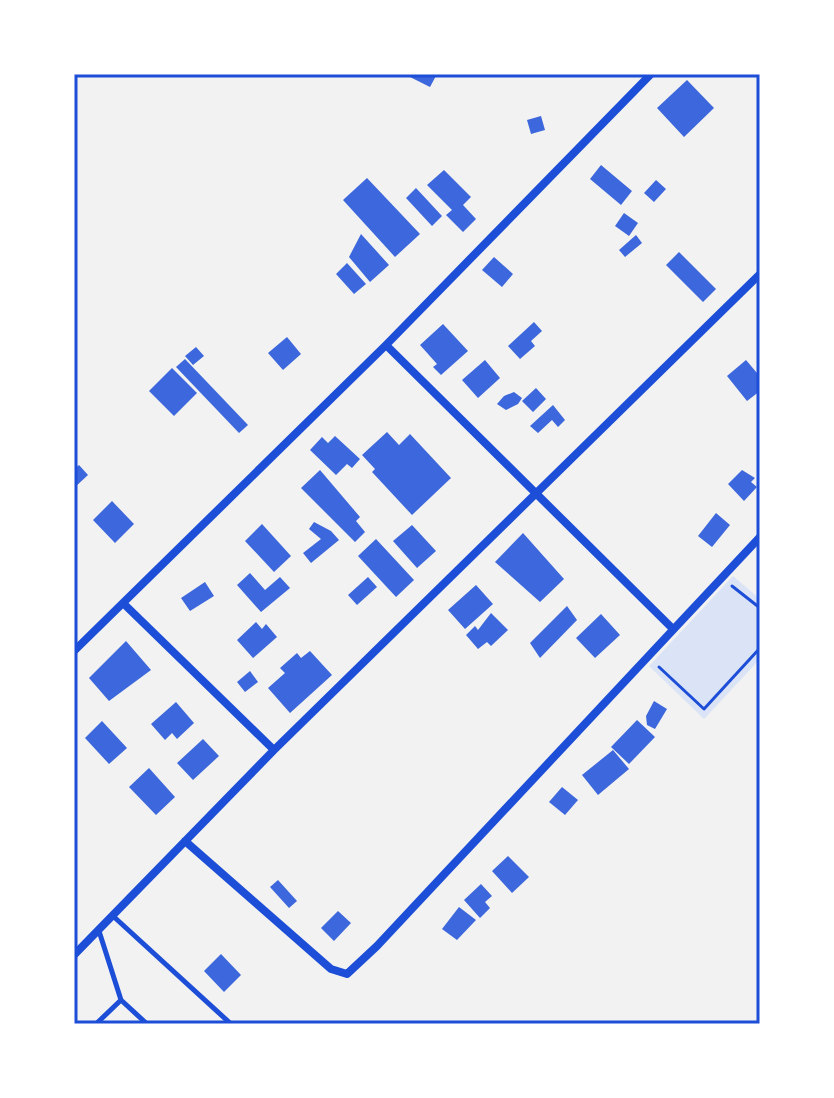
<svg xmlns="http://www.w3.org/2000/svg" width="834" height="1098" viewBox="0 0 834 1098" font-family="Manrope,sans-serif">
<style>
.green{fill:#dbe4f7}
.building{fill:#3d67dc}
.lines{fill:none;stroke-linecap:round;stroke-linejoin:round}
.path{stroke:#1d4ed8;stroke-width:3}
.service{stroke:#1d4ed8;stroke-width:5}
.minor{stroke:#1d4ed8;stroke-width:8}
.neatline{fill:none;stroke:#1d4ed8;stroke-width:3}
</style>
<rect width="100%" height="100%" fill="#f2f2f2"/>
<path class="green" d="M733 576 760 599V659L704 719 649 666Z"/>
<path class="building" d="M404 74H437L430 87Z
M687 80 714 108 684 137 657 108Z
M541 116 545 130 531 134 527 120Z
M601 165 632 191 621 205 590 179Z
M444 170 471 197 463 205 476 219 463 232 446 215 452 210 427 185Z
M367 178 420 234 395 257 343 200Z
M656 180 666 189 654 202 644 193Z
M416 188 442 216 432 226 406 198Z
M624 213 638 223 629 236 615 226Z
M361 234 389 265 370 282 349 257Z
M636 235 642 243 625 257 619 250Z
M679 252 716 289 703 302 666 265Z
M494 257 513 274 502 287 482 270Z
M347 263 366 284 354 294 336 274Z
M534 322 542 331 531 341 535 346 520 359 508 346Z
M443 324 468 351 441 375 433 367 437 364 420 345Z
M287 337 301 354 283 370 268 353Z
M196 347 204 356 193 365 185 356Z
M185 359 248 425 239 433 176 367Z
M485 360 500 378 478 398 462 380Z
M746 360 757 373 760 368V391L747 401 727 376Z
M172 368 197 393 174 416 149 391Z
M536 388 546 399 533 412 522 401Z
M514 392 522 398 518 404 506 410 497 404 504 396Z
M553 405 565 420 558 427 552 420 538 433 530 426Z
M387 432 399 445 410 434 451 478 412 515 372 472 375 469 362 455Z
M335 436 360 459 352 468 347 464 336 475 310 450 322 437 328 443Z
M79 465 88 475 74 488V469Z
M320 470 360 517 356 521 365 532 355 542 301 488Z
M742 470 755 478 751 482 757 487 744 501 728 484Z
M112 501 134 524 115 543 93 520Z
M716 513 730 525 712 547 698 536Z
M314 522 331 531 339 540 311 563 303 553 321 539 309 529Z
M262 524 291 556 274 572 245 541Z
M412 525 436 551 417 568 393 541Z
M523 533 564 579 540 602 495 562Z
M376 539 414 580 396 597 358 556Z
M250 573 265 590 280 577 290 588 261 612 237 585Z
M368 577 377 587 357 605 348 595Z
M205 582 214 596 190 611 181 598Z
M476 585 493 604 465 629 448 610Z
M567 606 577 620 540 658 530 643Z
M491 613 508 630 491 646 487 642 478 649 466 635 475 626 478 630Z
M601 614 620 635 595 658 576 638Z
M256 622 262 629 266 624 277 637 253 658 237 640Z
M126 641 151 670 109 701 89 678Z
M310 651 332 675 290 713 268 688 285 673 280 668 297 653 301 658Z
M250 671 258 682 245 692 237 682Z
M654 701 667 709 655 729 647 725 646 716Z
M176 702 194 723 177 739 172 733 165 740 151 724Z
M637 720 655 737 629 764 611 747Z
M102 721 127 748 109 764 85 738Z
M203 739 219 756 193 780 177 763Z
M613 750 629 769 598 795 582 775Z
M149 768 175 797 156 815 129 787Z
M562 787 578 800 565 815 549 802Z
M508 856 529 877 512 893 492 871Z
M278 880 297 901 289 908 270 887Z
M481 884 492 896 485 902 490 908 480 918 464 900Z
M459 907 476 920 457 940 442 929Z
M338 911 351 923 334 941 321 928Z
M221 954 241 975 224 992 204 971Z"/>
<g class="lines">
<path class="path" d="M732 586 760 608
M659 667 704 709 760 648"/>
<path class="service" d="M113 916 231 1024
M99 931 121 1000 147 1024
M96 1024 121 1000"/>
<path class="minor" d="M386 345 673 629
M123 603 274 750
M74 651 386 345 651 74
M185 841 331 969 347 974 377 946 760 537
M74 955 274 750 760 274"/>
</g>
<rect width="834" height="1098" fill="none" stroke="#ffffff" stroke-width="152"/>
<rect x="76" y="76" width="682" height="946" class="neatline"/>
</svg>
